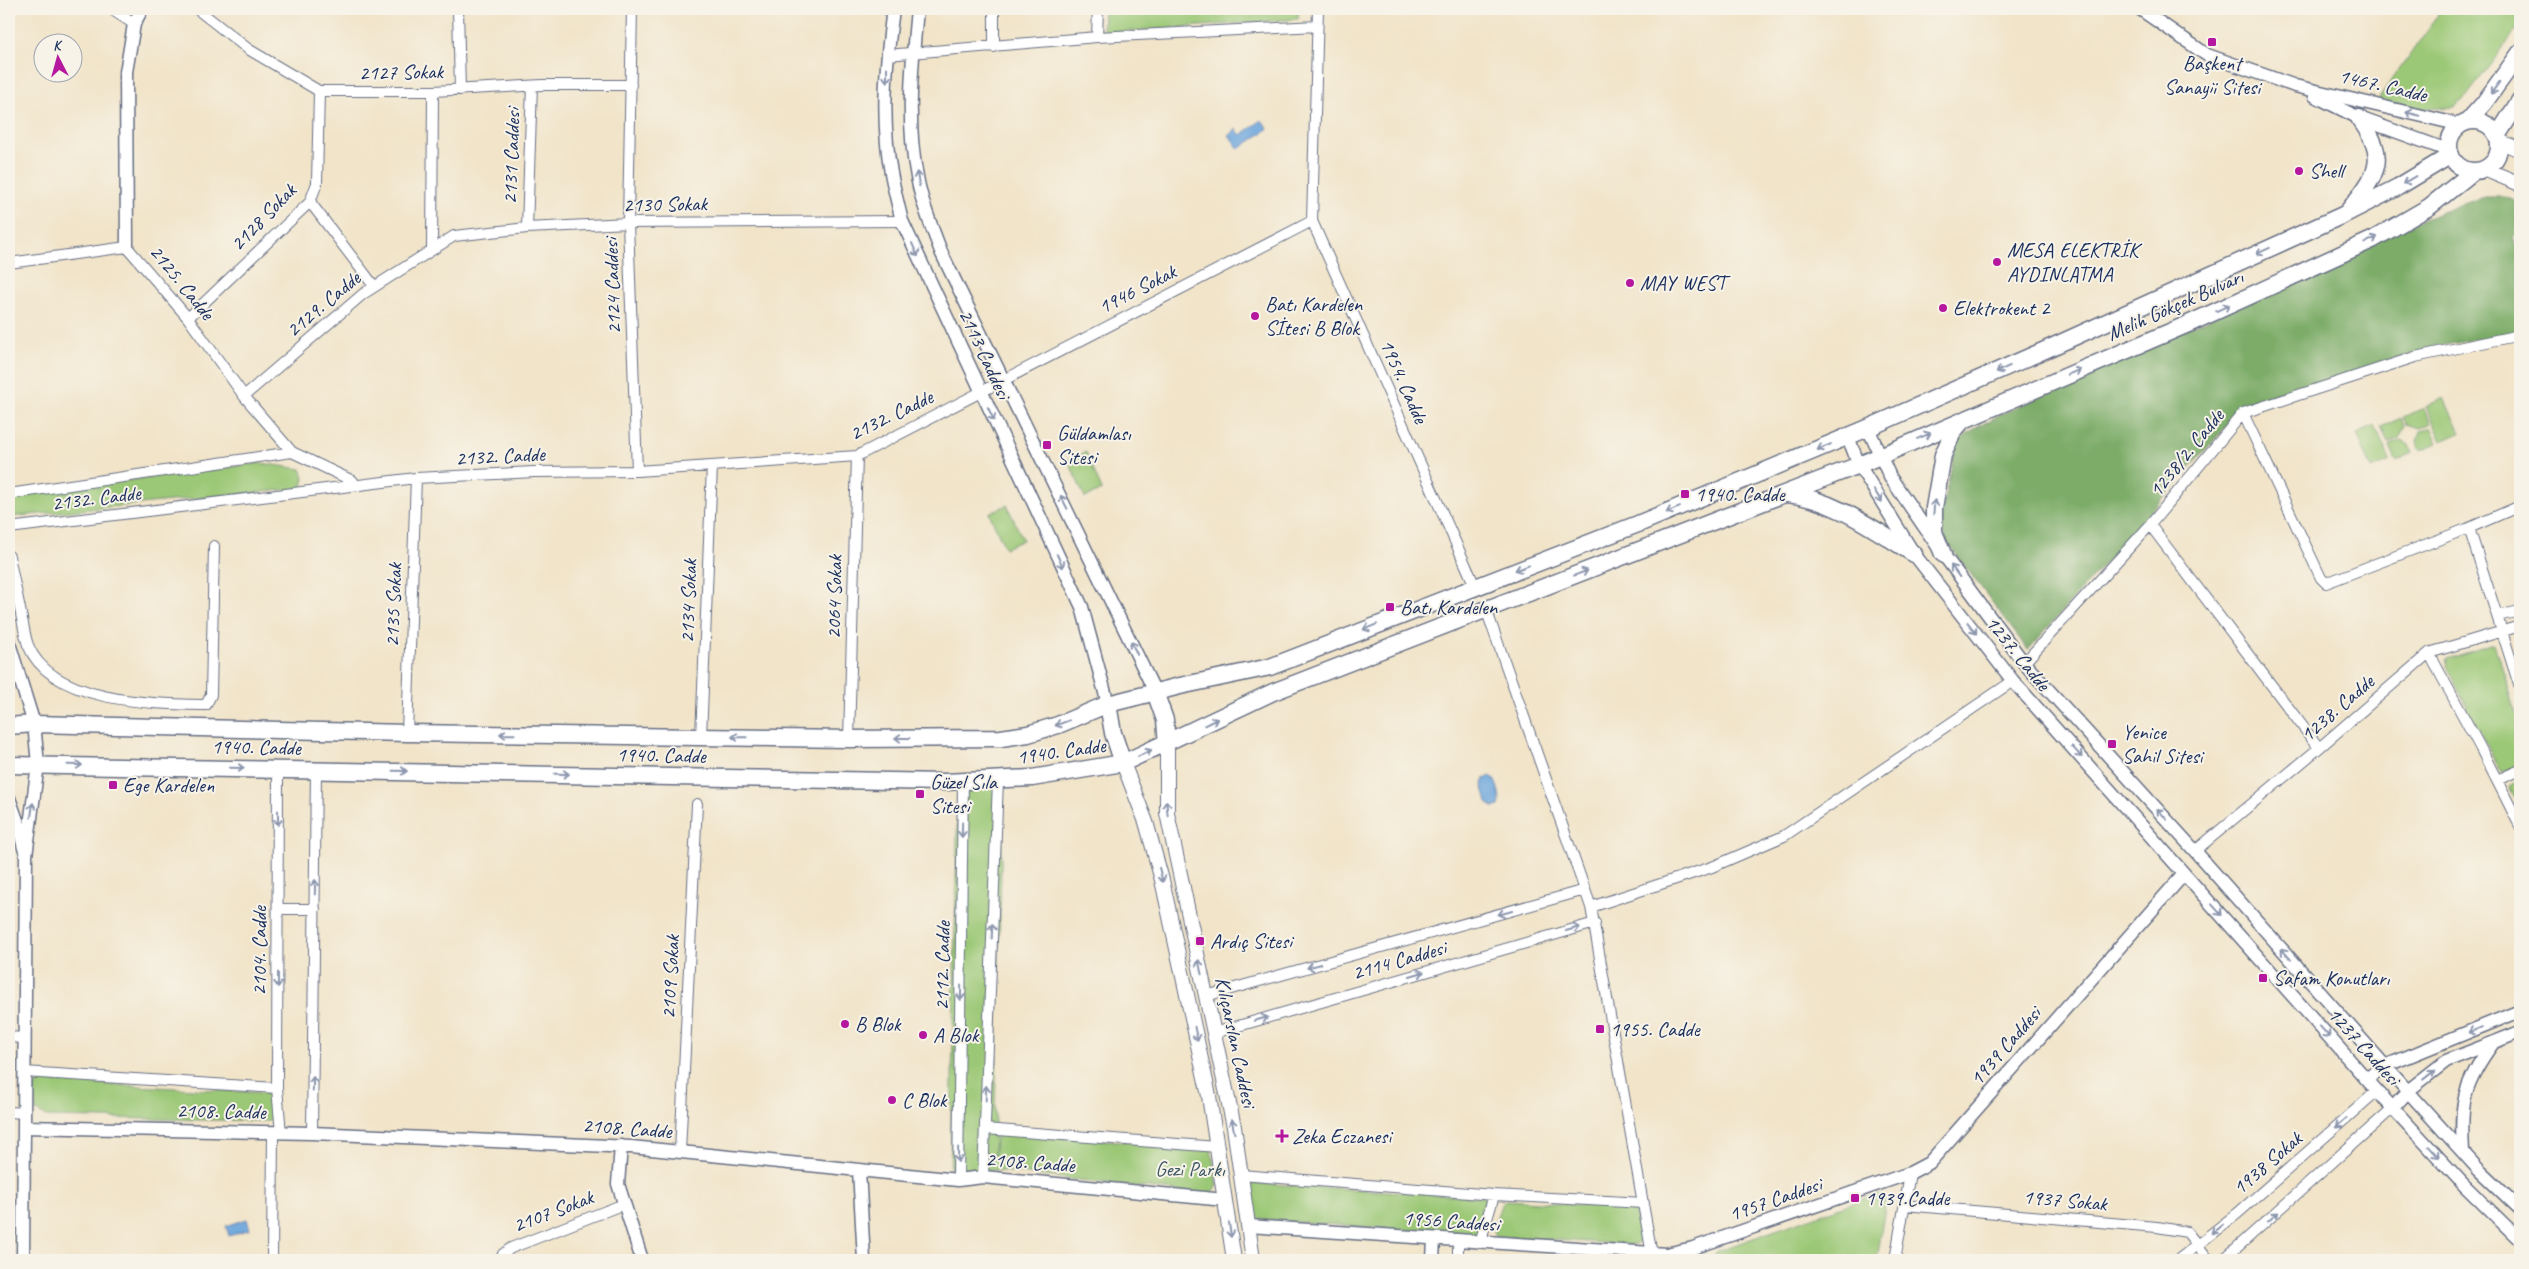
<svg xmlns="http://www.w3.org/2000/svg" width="2529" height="1269" viewBox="0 0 2529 1269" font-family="Caveat,sans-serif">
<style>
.green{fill:#9bc876;stroke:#5b7c6a}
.forest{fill:#7cac67;stroke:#4c6e62}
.water{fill:#6ca5db;stroke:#446a9c}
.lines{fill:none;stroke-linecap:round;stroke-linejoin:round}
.minor-casing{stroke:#666e83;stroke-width:12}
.tertiary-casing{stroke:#666e83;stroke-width:15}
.secondary-casing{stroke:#666e83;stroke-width:16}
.primary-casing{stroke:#666e83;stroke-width:19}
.minor{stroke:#fff;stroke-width:10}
.tertiary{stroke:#fff;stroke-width:12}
.secondary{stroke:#fff;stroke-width:14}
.primary{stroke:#fff;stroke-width:16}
.oneway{stroke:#8d97ae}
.poi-dot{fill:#b5179e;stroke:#f7f3e8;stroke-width:2}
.labels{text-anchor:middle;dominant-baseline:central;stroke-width:4;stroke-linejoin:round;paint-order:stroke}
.poi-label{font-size:21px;fill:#1b2f5e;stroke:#f7f3e8;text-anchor:start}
.street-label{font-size:21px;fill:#1b2f5e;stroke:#f7f3e8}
.park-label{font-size:21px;fill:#3b5564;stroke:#f7f3e8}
</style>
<rect width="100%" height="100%" fill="#f7f3e8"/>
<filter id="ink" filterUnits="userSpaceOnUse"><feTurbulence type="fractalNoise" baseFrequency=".02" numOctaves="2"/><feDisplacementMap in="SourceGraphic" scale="10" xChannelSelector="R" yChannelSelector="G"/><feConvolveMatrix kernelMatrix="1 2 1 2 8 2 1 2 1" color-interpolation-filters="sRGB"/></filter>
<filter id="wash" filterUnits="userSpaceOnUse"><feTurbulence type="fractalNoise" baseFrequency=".0096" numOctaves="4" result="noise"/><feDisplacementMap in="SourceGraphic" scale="20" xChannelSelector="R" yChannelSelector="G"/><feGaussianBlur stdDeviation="1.12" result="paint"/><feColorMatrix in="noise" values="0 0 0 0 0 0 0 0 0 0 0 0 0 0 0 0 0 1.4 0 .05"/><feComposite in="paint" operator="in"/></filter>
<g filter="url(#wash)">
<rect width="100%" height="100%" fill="#f1e4c9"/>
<path class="green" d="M1104 9H1299L1298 19 1103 33Z
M2442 9H2520V25L2467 96 2455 107 2423 109 2378 100Z
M2444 398 2460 433 2442 441 2426 406Z
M2424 408 2431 423 2420 429 2407 425 2403 417Z
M2401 418 2405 426 2399 438 2388 443 2381 427Z
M2375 426 2390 461 2372 469 2357 434Z
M2431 427 2438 443 2421 450 2417 441 2420 432Z
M2401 440 2408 444 2413 453 2396 461 2389 445Z
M1086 452 1102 490 1085 498 1068 460Z
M261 463 301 469 304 477 302 488 9 517V496Z
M1007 505 1023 540 1005 548 989 513Z
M2494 644 2520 723V765L2501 773 2446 666 2447 659Z
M2520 780V809L2509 786Z
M1003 786 994 1157 997 1132 1211 1148 1217 1186 1209 1195 994 1170 950 1179 958 787Z
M9 1053 13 1057 12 1106H9Z
M42 1081 268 1093 275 1103 274 1118 265 1121 48 1117 36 1111C34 1102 32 1091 37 1083Z
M1250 1183 1484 1197 1487 1202 1477 1232 1473 1235 1260 1219 1255 1215Z
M1877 1194 1886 1199 1877 1260H1716L1714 1255 1717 1251Z
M1506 1200 1631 1208 1635 1212 1640 1241 1636 1245 1495 1236 1493 1228 1502 1202Z"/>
<path class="forest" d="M2485 197H2505L2520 203V235L2517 234 2513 237 2520 259V332L2438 346 2356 371 2239 412 2028 650 1946 541 1939 522 1957 442 1974 429 1996 417 2415 223 2459 205Z"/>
<path class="water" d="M1262 120 1268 129 1239 149 1229 135 1236 129 1241 135Z
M1491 776C1497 780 1502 799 1499 806L1494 808 1487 803 1482 784 1484 779Z
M247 1219 250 1229 229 1236 226 1226Z"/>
</g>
<g filter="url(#ink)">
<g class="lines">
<defs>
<path id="minor" d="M111 9 134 24
M197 9 248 49 319 91H433L542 85H631
M458 9 460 90
M632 9 628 223 637 471
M994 9V47
M1318 9 1312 221 1475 586
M1097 37 1098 9
M887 55 1097 37 1317 26
M310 202 374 286
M527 228 532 86
M432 249 433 91
M9 263 127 247 188 318 244 396 292 452 353 481 354 484
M188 318 310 202 317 183 319 91
M244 396 363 294 454 236 527 228 628 223 902 221
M2243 413 2321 578 2326 583 2469 528
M9 494 292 452
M2520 506 2469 528 2520 688
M2150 525 2319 748
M9 528 416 478 534 472 637 471 857 456 1312 221
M9 556C13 577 18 598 22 619 24 628 25 637 28 645 51 703 153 704 206 705L211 695 214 546
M1486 609 1591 907 1652 1255
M2497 616 2520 611
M2429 653 2481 749 2520 826
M2024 663 2150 525 2243 413 2415 357 2520 335
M407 733 416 478
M701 737 712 466
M849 739 857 456
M278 769 277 1088 281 1133
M2497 780 2520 770
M2195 851 2319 748 2429 653 2520 626
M1591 907 1712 867 1784 836 2013 681
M278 909H315
M1206 996 1585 890
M1214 1033 1595 923
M9 1037 24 1038
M24 1072 277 1088
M9 1112 24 1113
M985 1129 1217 1147
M312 1133 316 770
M680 1152 697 804
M1241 1175 1494 1195 1644 1203
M983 1177 998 780
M958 1180 963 781
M1904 1205 2157 1227 2187 1232 2209 1260
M1480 1243 1494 1195
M272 1260 273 1132
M501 1260 503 1254 511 1248 624 1204
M1458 1260V1241
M1895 1260 1910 1173
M2178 1260 2238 1213 2377 1091
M2223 1260 2393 1108"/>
<path id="tertiary" d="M893 9C886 62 881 119 891 173 894 189 898 205 902 221L1082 607 1108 704
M917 9C912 64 906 122 917 177 922 204 932 228 942 254L1155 692
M2140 9 2207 55 2295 86 2461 125
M2315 96 2359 118 2450 151
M127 247 126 72 134 24 142 9
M1868 428 1890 477 1943 554 2024 663 2195 851 2385 1066 2479 1170 2520 1209
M1848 437 1859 465 1914 554 2013 681 2377 1091 2464 1185 2520 1240
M9 643 34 724 38 764 26 856 23 1260
M9 798 18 823 24 848
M2366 1079 2385 1066 2520 1011
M2393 1108 2409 1090 2446 1061 2520 1032
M24 1127 312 1133 631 1147 958 1180 983 1177 1225 1200
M621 1146 618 1184 642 1260
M2463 1152C2460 1102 2463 1084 2493 1043
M859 1170 864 1260
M1248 1226 1666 1254 1693 1248 1910 1173 1929 1163 2184 874
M1433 1260 1434 1239"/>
<path id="secondary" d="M2499 141 2520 150
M2484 169 2520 184
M1167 744V813L1234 1127 1253 1260
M1123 763 1146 822 1162 880 1209 1096 1234 1260"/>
<path id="primary" d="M2449 146a25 25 0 1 1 50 0a25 25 0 1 1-50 0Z
M2467 122 2484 103 2520 53
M2497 136 2520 100
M2349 210C2378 173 2389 159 2359 118
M1787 494C1834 499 1875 530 1914 554
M1943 554 1934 532V508L1943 455 1953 432 1963 420
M1155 692 1165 720 1167 744
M1108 704 1113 733 1123 763
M9 726 34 724 407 733 849 739 1001 738 1028 734 1058 725 1108 704 1180 686 1270 667 1638 524 1868 428 2045 350 2343 215 2398 187 2451 155
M9 765 944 782 1032 778 1123 763 1273 692 1859 465 2186 325 2372 240 2429 207 2474 171"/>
</defs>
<use href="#minor" class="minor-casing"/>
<use href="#tertiary" class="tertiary-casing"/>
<use href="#secondary" class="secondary-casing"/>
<use href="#primary" class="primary-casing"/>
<use href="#minor" class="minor"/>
<use href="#tertiary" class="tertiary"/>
<use href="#secondary" class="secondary"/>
<use href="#primary" class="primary"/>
</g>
<defs><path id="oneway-shaft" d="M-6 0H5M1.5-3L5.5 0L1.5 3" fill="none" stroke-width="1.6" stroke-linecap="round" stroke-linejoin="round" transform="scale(1.25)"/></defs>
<g class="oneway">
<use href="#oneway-shaft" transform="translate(887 75) rotate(90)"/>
<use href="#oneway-shaft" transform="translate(2495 88) rotate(126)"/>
<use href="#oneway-shaft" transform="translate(2413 114) rotate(-167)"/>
<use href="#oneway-shaft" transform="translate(918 179) rotate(-101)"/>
<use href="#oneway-shaft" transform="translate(2409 180) rotate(149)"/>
<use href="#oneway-shaft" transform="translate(2371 240) rotate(-27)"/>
<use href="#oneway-shaft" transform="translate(915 250) rotate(66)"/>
<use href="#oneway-shaft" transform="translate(2263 251) rotate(155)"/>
<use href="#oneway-shaft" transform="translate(2223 308) rotate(-25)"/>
<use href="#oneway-shaft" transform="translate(2003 369) rotate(156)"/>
<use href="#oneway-shaft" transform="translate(2074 372) rotate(-23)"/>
<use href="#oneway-shaft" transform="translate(991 414) rotate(65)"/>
<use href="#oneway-shaft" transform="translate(1924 436) rotate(-23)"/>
<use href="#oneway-shaft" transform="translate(1824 447) rotate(157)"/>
<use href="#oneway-shaft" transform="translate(1878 496) rotate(58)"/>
<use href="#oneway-shaft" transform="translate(1064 502) rotate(-117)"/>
<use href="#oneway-shaft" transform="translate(1934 507) rotate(-85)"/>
<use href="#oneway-shaft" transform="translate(1673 510) rotate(157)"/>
<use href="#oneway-shaft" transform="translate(1060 561) rotate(65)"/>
<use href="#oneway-shaft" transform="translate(1522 568) rotate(160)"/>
<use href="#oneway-shaft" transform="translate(1955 571) rotate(-126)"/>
<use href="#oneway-shaft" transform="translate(1581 573) rotate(-21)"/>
<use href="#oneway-shaft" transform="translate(1370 627) rotate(158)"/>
<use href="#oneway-shaft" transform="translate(1972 628) rotate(52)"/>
<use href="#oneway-shaft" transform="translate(1134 648) rotate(-115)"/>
<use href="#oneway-shaft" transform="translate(1211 722) rotate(-26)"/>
<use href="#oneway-shaft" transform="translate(1062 723) rotate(159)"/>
<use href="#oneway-shaft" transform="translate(507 734) rotate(-179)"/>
<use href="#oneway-shaft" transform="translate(739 737) rotate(-179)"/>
<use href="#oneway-shaft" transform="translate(902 738) rotate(180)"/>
<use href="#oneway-shaft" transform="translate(2077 752) rotate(48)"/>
<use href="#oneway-shaft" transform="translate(1145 753) rotate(-26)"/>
<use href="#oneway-shaft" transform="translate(75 765) rotate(1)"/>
<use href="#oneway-shaft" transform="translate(237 768) rotate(1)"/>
<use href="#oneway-shaft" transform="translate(400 771) rotate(1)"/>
<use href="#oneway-shaft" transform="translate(562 774) rotate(1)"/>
<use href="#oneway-shaft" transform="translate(1167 808) rotate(-95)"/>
<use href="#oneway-shaft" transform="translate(32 810) rotate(-82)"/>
<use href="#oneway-shaft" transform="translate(2162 814) rotate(-132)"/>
<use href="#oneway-shaft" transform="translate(278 818) rotate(90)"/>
<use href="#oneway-shaft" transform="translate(962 830) rotate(91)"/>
<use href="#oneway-shaft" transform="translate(1161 875) rotate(75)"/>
<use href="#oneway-shaft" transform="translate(315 887) rotate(-89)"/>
<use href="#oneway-shaft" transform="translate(2217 910) rotate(48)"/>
<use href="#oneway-shaft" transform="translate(1505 913) rotate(164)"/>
<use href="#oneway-shaft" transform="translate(1573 929) rotate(-16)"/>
<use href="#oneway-shaft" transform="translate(992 931) rotate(-88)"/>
<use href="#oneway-shaft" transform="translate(2286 954) rotate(-131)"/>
<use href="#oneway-shaft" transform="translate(1314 966) rotate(165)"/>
<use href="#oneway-shaft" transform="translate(1200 967) rotate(-102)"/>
<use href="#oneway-shaft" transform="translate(1417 974) rotate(-16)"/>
<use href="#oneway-shaft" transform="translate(278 980) rotate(90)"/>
<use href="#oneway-shaft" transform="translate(961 993) rotate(91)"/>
<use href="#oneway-shaft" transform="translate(1261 1019) rotate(-16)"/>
<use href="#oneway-shaft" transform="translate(2475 1030) rotate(158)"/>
<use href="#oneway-shaft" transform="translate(2325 1032) rotate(48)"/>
<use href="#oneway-shaft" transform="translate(1196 1034) rotate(78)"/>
<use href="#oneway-shaft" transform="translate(2429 1075) rotate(-38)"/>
<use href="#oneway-shaft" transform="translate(313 1084) rotate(-89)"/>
<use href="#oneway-shaft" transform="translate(986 1093) rotate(-88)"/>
<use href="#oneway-shaft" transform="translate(2341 1123) rotate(139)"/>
<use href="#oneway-shaft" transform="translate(1233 1126) rotate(-101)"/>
<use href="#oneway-shaft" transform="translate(2434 1152) rotate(48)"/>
<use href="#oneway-shaft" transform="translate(958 1155) rotate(91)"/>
<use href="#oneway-shaft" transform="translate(2273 1217) rotate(-42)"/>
<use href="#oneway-shaft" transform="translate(2217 1229) rotate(142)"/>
<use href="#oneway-shaft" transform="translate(1230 1230) rotate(82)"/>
</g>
</g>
<g class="poi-dot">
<rect x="2207" y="37" width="10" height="10" rx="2.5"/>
<circle cx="2299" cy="171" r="5"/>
<circle cx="1997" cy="262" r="5"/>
<circle cx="1630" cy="283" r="5"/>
<circle cx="1943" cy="308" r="5"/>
<circle cx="1255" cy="316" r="5"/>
<rect x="1042" y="440" width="10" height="10" rx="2.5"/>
<rect x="1680" y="489" width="10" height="10" rx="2.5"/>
<rect x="1385" y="602" width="10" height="10" rx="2.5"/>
<rect x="2107" y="739" width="10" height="10" rx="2.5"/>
<rect x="108" y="780" width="10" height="10" rx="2.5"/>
<rect x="915" y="789" width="10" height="10" rx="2.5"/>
<rect x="1195" y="936" width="10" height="10" rx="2.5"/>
<rect x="2258" y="973" width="10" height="10" rx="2.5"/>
<circle cx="845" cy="1024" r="5"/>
<rect x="1595" y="1024" width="10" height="10" rx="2.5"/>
<circle cx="923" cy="1035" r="5"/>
<circle cx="892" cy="1100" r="5"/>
<path d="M1279.5 1128.5h5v5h5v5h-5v5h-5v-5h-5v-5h5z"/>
<rect x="1850" y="1193" width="10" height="10" rx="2.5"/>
</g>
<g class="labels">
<g class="poi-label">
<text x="2212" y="63" text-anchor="middle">Başkent<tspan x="2212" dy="24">Sanayii Sitesi</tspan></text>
<text x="2309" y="171">Shell</text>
<text x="2007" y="250">MESA ELEKTRİK<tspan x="2007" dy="24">AYDINLATMA</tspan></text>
<text x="1640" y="283">MAY WEST</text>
<text x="1265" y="304">Batı Kardelen<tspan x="1265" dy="24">Sİtesi B Blok</tspan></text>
<text x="1953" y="308">Elektrokent 2</text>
<text x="1057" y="433">Güldamlası<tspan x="1057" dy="24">Sitesi</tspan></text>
<text x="1695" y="494">1940. Cadde</text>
<text x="1400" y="607">Batı Kardelen</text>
<text x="2122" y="732">Yenice<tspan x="2122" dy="24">Sahil Sitesi</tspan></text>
<text x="930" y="782">Güzel Sıla<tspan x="930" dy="24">Sitesi</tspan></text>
<text x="123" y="785">Ege Kardelen</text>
<text x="1210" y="941">Ardıç Sitesi</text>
<text x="2273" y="978">Safam Konutları</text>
<text x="855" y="1024">B Blok</text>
<text x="1610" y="1029">1955. Cadde</text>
<text x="933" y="1035">A Blok</text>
<text x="902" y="1100">C Blok</text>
<text x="1292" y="1136">Zeka Eczanesi</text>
<text x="1865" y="1198">1939.Cadde</text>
</g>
<g class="street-label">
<text transform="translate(401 72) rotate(-1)">2127 Sokak</text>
<text transform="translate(2383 85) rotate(13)">1467. Cadde</text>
<text transform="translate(511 156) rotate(-88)">2131 Caddesi</text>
<text transform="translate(665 204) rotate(-1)">2130 Sokak</text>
<text transform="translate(263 217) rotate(-46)">2128 Sokak</text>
<text transform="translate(182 282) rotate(51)">2125. Cadde</text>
<text transform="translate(612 286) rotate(-92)">2124 Caddesi</text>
<text transform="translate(1137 289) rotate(-27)">1946 Sokak</text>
<text transform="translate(323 304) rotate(-40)">2129. Cadde</text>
<text transform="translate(2175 305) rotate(-24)">Melih Gökçek Bulvarı</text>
<text transform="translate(985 354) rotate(65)">2113 Caddesi</text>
<text transform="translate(1404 381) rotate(66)">1954. Cadde</text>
<text transform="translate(891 415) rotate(-26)">2132. Cadde</text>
<text transform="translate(2186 453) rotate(-51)">1238/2. Cadde</text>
<text transform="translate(500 456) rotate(-3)">2132. Cadde</text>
<text transform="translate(96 498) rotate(-7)">2132. Cadde</text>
<text transform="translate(834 597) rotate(-89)">2064 Sokak</text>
<text transform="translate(688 601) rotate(-88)">2134 Sokak</text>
<text transform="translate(393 605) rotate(-88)">2135 Sokak</text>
<text transform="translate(2018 653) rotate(51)">1237. Cadde</text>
<text transform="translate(2337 708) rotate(-41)">1238. Cadde</text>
<text transform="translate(256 747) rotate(1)">1940. Cadde</text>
<text transform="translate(1061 751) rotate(-8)">1940. Cadde</text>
<text transform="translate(661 755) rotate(1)">1940. Cadde</text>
<text transform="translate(259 951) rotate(-90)">2104. Cadde</text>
<text transform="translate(1399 960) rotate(-16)">2114 Caddesi</text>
<text transform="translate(942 966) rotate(-89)">2112. Cadde</text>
<text transform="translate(670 977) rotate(-87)">2109 Sokak</text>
<text transform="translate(1236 1042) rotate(78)">Kılıçarslan Caddesi</text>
<text transform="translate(2005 1046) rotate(-49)">1939 Caddesi</text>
<text transform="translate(2364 1046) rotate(48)">1237 Caddesi</text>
<text transform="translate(221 1111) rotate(1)">2108. Cadde</text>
<text transform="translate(627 1128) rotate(4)">2108. Cadde</text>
<text transform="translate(1030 1162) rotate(4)">2108. Cadde</text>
<text transform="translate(2267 1163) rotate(-41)">1938 Sokak</text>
<text transform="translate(1775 1199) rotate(-19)">1957 Caddesi</text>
<text transform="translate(2065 1200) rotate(5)">1937 Sokak</text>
<text transform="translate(553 1211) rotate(-21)">2107 Sokak</text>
<text transform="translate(1451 1221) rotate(4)">1956 Caddesi</text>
</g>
<g class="park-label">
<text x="1190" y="1169">Gezi Parkı</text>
</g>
</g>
<rect width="2529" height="1269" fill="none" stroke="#f7f3e8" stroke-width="30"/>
<g transform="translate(58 58) rotate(354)"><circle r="24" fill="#f7f3e8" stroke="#9fa5b1"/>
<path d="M0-4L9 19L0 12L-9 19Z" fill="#b5179e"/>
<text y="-8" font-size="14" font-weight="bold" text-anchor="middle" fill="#1b2f5e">K</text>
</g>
</svg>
